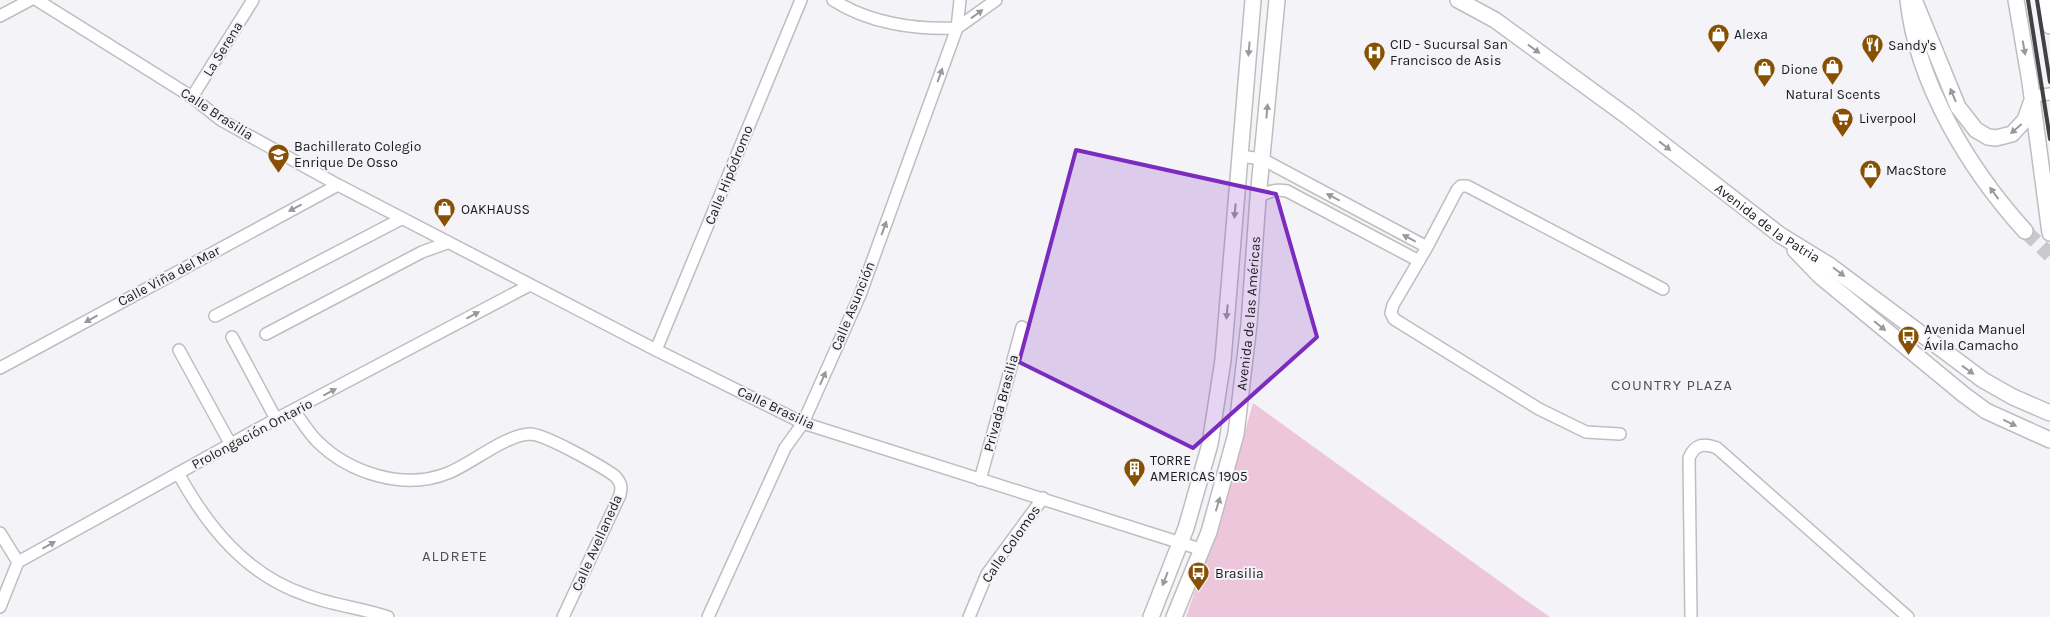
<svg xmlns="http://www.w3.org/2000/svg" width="2050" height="617" viewBox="0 0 2050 617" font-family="Karla,sans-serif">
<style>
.green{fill:#eec6db}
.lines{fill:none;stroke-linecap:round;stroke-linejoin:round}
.major-tunnel{stroke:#c9c8cb;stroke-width:15;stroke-dasharray:15 8;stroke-linecap:butt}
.minor-casing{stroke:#bebec1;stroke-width:14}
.major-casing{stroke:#bebec1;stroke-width:18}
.minor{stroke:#fff;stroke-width:11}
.major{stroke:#fff;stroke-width:15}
.rail{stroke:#414042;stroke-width:4}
.oneway{fill:#999}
.marked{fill:#7b2cbf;fill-opacity:0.2;stroke:#7b2cbf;stroke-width:4;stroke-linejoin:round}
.labels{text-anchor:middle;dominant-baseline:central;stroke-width:4;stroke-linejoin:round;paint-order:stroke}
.poi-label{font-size:14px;fill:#1c1c1d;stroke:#f4f3f7;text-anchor:start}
.street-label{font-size:14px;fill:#1c1c1d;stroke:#f4f3f7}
.neighbourhood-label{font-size:15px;letter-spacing:1px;fill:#4f4f51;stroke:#f4f3f7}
</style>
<rect width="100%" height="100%" fill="#f4f3f7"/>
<path class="green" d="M1253 403 1524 599 1550 617H1186L1223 510Z"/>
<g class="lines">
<path class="major-tunnel" d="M2025 231 2050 255"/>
<defs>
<path id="minor" d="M37 0 192 97 221 120 338 185 656 350 803 423 1203 550
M833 0C869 23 915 30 957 28
M0 16 30 0
M957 28 960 0
M2032 96 2050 94
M192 97 253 0
M1240 156 1262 159 1427 247
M1258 198C1268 191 1275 189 1287 191L1419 261
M215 316 401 219
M266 334 422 252 447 243
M232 337 276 419
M179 350 231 445
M656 350 801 0
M0 368 338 185
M294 411C302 421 308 432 317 441 349 473 404 491 448 473 471 464 505 435 530 434 545 434 601 466 615 476 621 483 622 486 620 495L563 617
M1620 434 1586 432 1539 409 1394 319 1391 313 1393 305 1427 247 1457 190 1461 186H1467L1663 289
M178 473C207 526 246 575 306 595 332 605 361 608 388 617
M980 480 1022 327
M0 533 18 562
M0 607 18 562 276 419 530 285
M708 617 785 448 803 423 860 295 957 28 996 0
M969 617 987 574 1043 498
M1691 617 1689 458C1695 444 1703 443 1717 448L1908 617"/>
<g id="major">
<path id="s1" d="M1458 0 1495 20 1628 117 1780 235 1829 265 1983 380 2013 397 2050 413"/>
<path d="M1908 0C1917 84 1969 169 2025 231"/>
<path d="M2016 0 2030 82 2050 233"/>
<path d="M2046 0 2050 26"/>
<path d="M1915 2 1958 107 1976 130 1988 137 1996 138 2012 134 2025 120 2031 103"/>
<path d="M1795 250 1820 276 1963 394 1986 411 2050 440"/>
<path d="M1151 617 1186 528 1210 444 1223 360 1253 0"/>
<path id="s2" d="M1174 617 1209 532 1236 434 1249 324 1258 198 1277 0"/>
</g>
</defs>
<use href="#minor" class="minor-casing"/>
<use href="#major" class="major-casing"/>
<use href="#minor" class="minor"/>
<use href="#major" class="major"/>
<path class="rail" d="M2028 0 2050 139
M2037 0 2050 82"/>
</g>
<defs><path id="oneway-solid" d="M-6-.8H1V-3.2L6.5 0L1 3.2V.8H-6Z" transform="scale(1.25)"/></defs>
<g class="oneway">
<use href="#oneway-solid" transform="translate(977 14) rotate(-36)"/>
<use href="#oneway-solid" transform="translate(2024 48) rotate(80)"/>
<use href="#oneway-solid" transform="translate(1249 49) rotate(95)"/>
<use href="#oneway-solid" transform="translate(1534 49) rotate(36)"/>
<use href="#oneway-solid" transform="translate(940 75) rotate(-70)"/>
<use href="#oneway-solid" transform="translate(1953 95) rotate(-113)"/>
<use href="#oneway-solid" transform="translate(1267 111) rotate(-85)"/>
<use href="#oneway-solid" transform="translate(2016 129) rotate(139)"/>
<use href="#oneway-solid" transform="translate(1665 146) rotate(38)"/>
<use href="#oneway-solid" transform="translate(1994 193) rotate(-126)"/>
<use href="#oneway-solid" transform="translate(1333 197) rotate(-152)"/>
<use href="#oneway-solid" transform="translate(295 208) rotate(152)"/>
<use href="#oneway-solid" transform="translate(1235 211) rotate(95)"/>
<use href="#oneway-solid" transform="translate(884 228) rotate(-70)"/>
<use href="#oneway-solid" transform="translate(1409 238) rotate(-152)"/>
<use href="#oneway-solid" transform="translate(1839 272) rotate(37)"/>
<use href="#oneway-solid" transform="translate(1227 312) rotate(95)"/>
<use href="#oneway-solid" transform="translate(473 315) rotate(-28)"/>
<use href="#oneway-solid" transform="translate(91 319) rotate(151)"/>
<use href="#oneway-solid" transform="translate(1880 326) rotate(39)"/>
<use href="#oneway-solid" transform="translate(1968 370) rotate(36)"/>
<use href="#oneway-solid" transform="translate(823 378) rotate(-66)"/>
<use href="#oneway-solid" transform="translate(330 392) rotate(-28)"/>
<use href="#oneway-solid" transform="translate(2010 423) rotate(26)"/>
<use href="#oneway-solid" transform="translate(1218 504) rotate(-73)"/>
<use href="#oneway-solid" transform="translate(49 545) rotate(-29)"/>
<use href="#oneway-solid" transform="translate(1165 579) rotate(111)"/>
</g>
<path class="marked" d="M1076 150 1276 194 1317 337 1193 448 1019 362Z"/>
<defs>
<symbol id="shop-pin" viewBox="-11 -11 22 30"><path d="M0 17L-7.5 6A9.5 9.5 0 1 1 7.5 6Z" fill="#885001" stroke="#f4f3f7"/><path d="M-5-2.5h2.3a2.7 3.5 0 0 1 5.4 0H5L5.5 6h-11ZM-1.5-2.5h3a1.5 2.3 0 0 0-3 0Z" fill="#fff"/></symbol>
<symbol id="restaurant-pin" viewBox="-11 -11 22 30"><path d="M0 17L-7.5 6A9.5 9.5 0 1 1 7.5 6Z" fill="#885001" stroke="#f4f3f7"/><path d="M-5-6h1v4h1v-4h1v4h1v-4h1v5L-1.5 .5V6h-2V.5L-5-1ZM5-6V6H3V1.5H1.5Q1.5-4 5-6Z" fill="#fff"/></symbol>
<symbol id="hospital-pin" viewBox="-11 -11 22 30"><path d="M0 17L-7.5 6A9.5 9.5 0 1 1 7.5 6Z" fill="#885001" stroke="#f4f3f7"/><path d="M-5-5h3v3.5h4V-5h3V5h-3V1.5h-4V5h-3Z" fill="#fff"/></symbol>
<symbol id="supermarket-pin" viewBox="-11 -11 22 30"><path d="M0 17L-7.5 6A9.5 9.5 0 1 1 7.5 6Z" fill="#885001" stroke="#f4f3f7"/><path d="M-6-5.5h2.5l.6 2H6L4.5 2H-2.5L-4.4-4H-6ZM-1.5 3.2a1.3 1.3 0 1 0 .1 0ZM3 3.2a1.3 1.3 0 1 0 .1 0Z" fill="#fff"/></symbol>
<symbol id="university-pin" viewBox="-11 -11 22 30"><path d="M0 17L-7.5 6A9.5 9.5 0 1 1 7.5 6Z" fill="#885001" stroke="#f4f3f7"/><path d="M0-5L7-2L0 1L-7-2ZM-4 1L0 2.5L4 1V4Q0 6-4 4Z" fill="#fff"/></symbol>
<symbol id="bus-pin" viewBox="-11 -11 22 30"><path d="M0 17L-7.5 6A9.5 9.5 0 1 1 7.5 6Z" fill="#885001" stroke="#f4f3f7"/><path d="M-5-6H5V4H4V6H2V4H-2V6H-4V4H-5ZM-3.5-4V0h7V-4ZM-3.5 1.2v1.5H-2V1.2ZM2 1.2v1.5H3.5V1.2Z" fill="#fff"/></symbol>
<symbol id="building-pin" viewBox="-11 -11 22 30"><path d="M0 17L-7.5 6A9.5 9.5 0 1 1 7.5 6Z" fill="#885001" stroke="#f4f3f7"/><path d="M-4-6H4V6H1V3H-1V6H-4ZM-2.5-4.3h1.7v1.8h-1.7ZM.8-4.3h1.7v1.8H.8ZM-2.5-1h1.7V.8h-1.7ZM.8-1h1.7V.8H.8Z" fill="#fff"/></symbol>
</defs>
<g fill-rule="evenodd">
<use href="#shop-pin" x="1706" y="22" width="25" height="34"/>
<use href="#restaurant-pin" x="1860" y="32" width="25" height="34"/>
<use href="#hospital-pin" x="1362" y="40" width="25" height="34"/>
<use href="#shop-pin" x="1820" y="54" width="25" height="34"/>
<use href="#shop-pin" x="1752" y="56" width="25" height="34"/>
<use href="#supermarket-pin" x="1830" y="106" width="25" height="34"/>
<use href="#university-pin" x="266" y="142" width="25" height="34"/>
<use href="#shop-pin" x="1858" y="158" width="25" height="34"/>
<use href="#shop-pin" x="432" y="196" width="25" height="34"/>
<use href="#bus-pin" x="1896" y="324" width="25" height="34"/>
<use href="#building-pin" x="1122" y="456" width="25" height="34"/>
<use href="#bus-pin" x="1186" y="560" width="25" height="34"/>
</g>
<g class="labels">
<g class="poi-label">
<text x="1734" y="34">Alexa</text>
<text x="1390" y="44">CID - Sucursal San<tspan x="1390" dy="16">Francisco de Asis</tspan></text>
<text x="1888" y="45">Sandy's</text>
<text x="1781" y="69">Dione</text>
<text x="1833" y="94" text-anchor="middle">Natural Scents</text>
<text x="1859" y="118">Liverpool</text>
<text x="294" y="146">Bachillerato Colegio<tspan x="294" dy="16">Enrique De Osso</tspan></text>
<text x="1886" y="170">MacStore</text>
<text x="461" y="209">OAKHAUSS</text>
<text x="1924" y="329">Avenida Manuel<tspan x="1924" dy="16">Ávila Camacho</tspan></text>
<text x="1150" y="460">TORRE<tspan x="1150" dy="16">AMERICAS 1905</tspan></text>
<text x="1215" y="573">Brasilia</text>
</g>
<g class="street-label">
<text transform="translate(223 49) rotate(-58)">La Serena</text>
<text transform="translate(217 114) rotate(33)">Calle Brasilia</text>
<text transform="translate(729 175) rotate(-68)">Calle Hipódromo</text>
<text stroke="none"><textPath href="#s1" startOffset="382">Avenida de la Patria</textPath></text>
<text transform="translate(169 276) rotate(-28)">Calle Viña del Mar</text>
<text transform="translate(853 306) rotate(-68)">Calle Asunción</text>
<text stroke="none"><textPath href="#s2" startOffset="315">Avenida de las Américas</textPath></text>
<text transform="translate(1001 403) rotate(-75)">Privada Brasilia</text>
<text transform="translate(776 408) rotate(25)">Calle Brasilia</text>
<text transform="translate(252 434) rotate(-28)">Prolongación Ontario</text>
<text transform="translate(597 543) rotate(-66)">Calle Avellaneda</text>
<text transform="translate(1011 544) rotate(-55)">Calle Colomos</text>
</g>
<g class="neighbourhood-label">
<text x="1672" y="385">COUNTRY PLAZA</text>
<text x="455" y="556">ALDRETE</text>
</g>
</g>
</svg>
